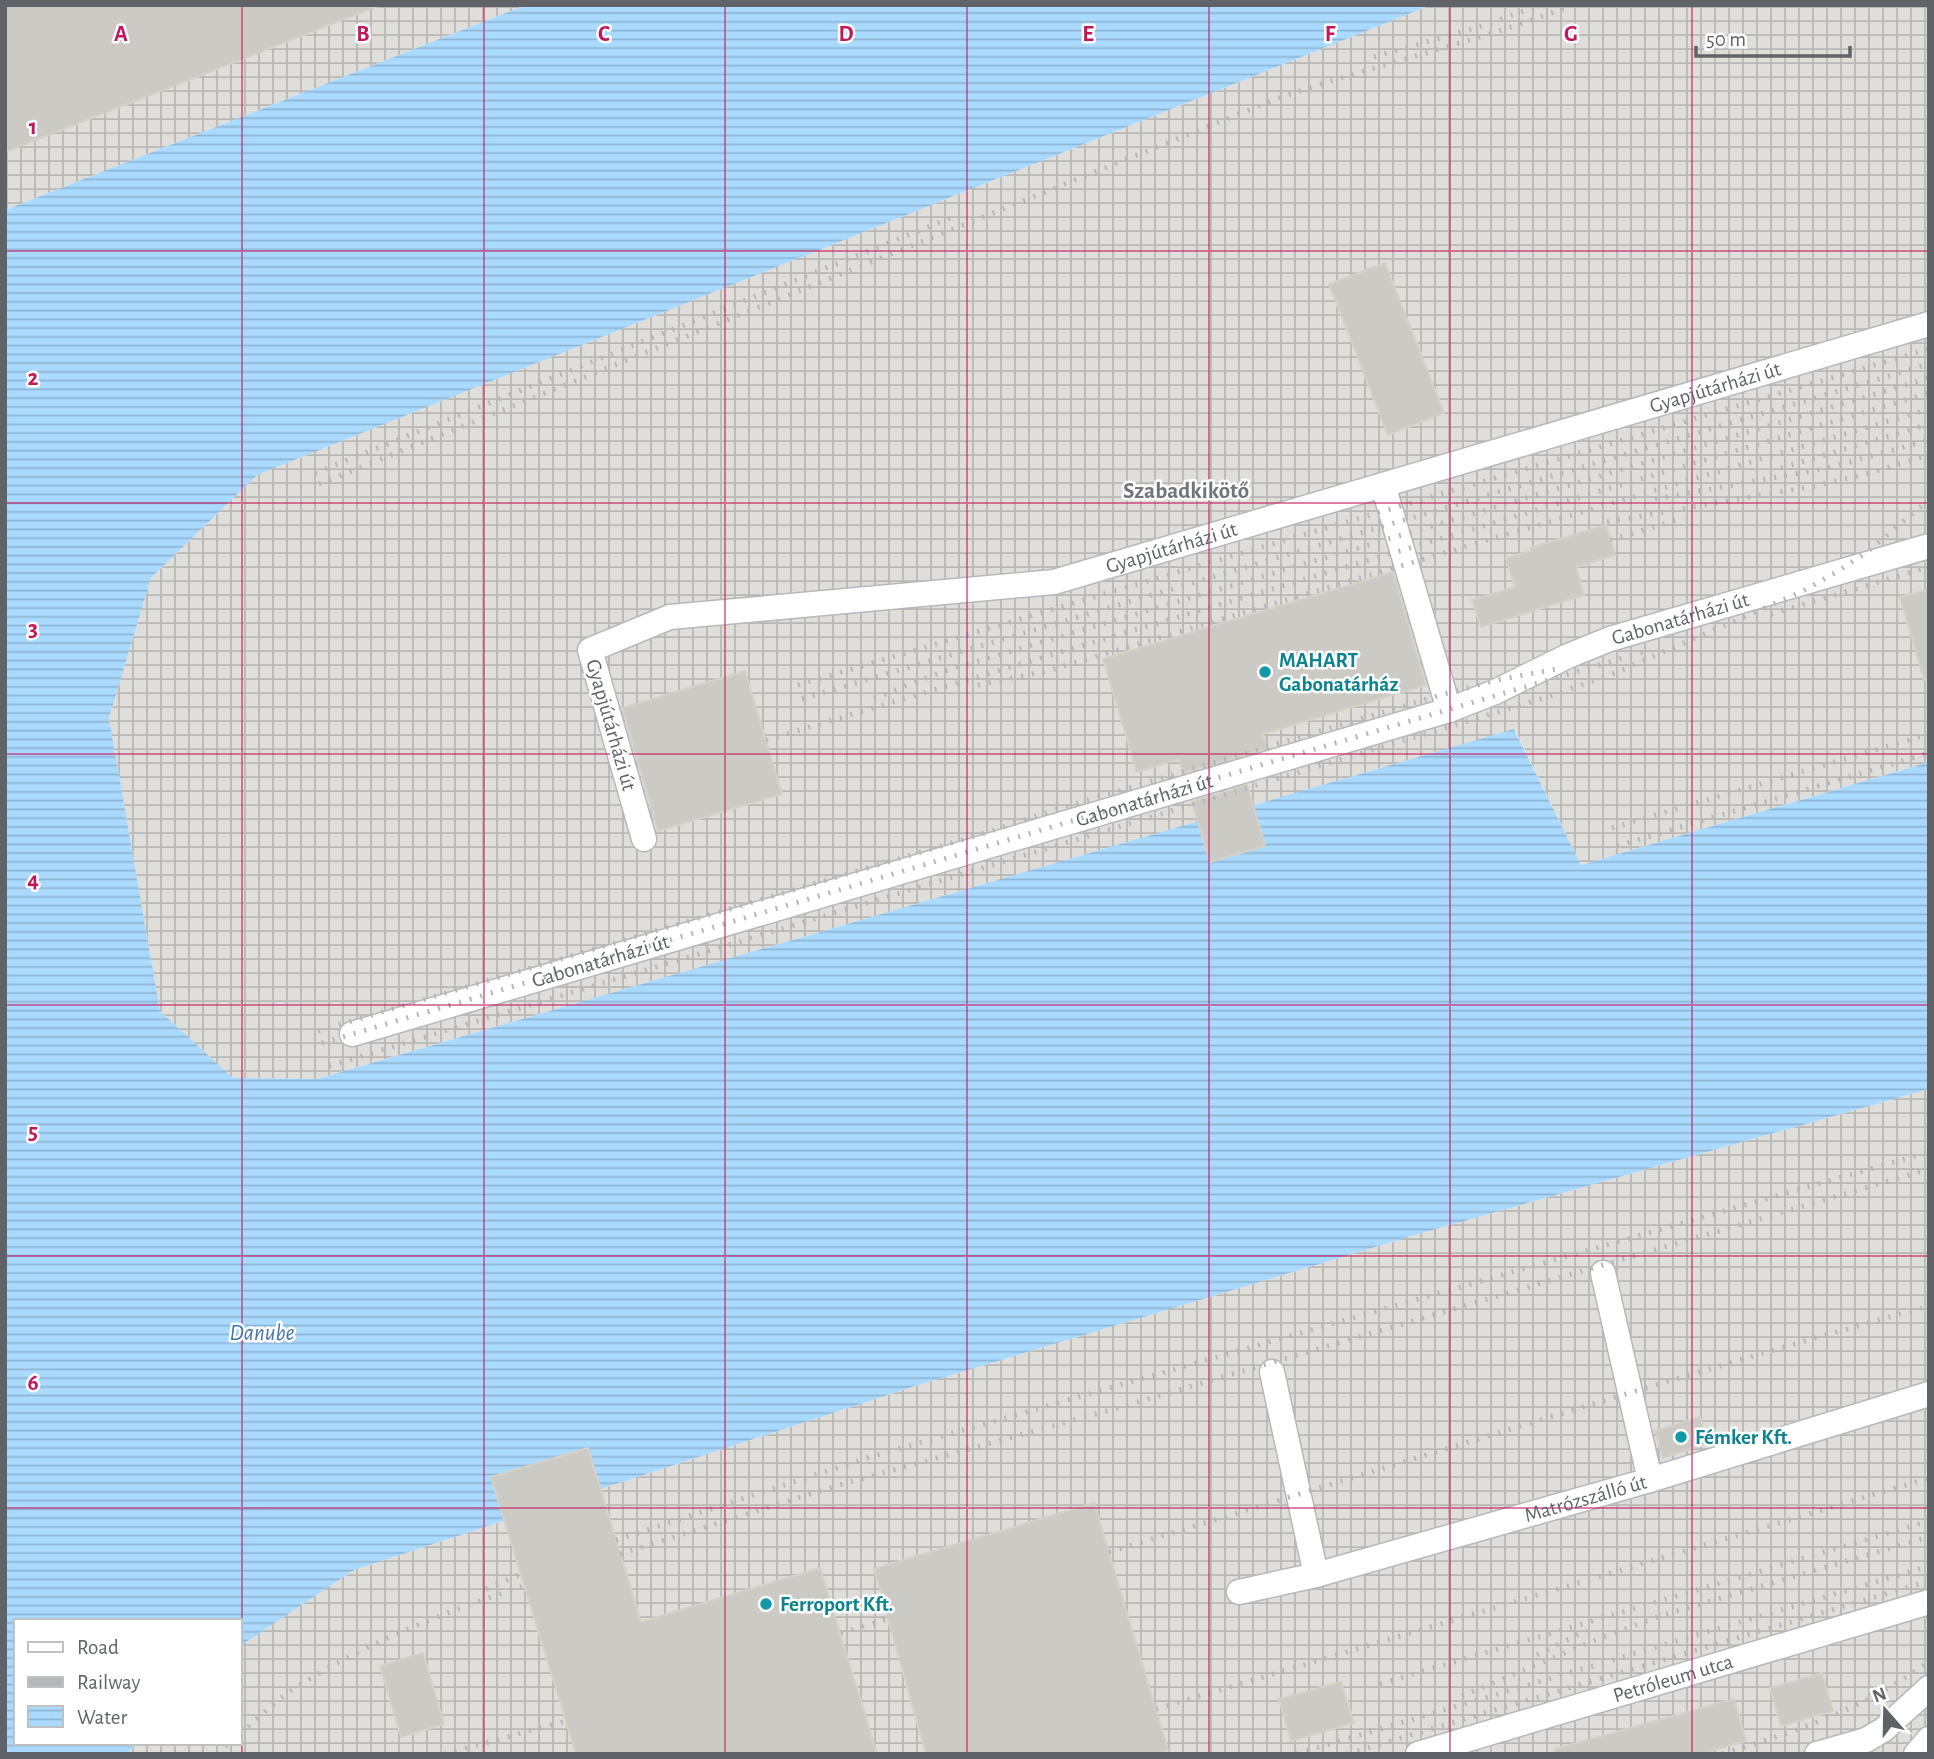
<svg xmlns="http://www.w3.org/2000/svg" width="1934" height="1759" viewBox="0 0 1934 1759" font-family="'Alegreya Sans',sans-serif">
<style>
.industrial{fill:url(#industrial-grid)}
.water{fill:url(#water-rules)}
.building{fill:#cccac5;stroke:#d6d1c6;stroke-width:2}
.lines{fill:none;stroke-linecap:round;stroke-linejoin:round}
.minor-casing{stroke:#b5b8bc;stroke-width:27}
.minor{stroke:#fff;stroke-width:24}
.rail{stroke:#b6b7b8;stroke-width:5;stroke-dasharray:2 9;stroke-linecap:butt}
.grid{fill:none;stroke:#c2185b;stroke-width:2;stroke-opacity:0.55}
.culture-dot{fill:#0f9aa8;stroke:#fff;stroke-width:2.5}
.labels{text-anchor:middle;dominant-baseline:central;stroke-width:5;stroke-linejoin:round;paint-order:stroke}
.street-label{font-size:21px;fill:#5f6368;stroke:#fff}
.culture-label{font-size:21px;font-weight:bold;fill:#0d838f;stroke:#fff;text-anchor:start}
.neighbourhood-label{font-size:23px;font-weight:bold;fill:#70757a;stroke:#fff}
.water-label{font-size:23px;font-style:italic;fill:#4174aa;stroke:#fff}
.grid-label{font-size:23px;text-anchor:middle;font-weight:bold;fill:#c2185b;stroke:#fff;stroke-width:5;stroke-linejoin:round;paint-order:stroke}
</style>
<defs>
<pattern id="industrial-grid" width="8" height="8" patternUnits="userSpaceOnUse" patternTransform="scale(1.75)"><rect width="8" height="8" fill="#e0deda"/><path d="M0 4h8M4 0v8" fill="none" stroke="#b9b8b5"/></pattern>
<pattern id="water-rules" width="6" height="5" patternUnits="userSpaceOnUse" patternTransform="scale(1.75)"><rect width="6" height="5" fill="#aadaff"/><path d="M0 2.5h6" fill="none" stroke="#8eb4d2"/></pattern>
</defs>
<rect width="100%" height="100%" fill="#f1efe8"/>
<path class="industrial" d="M5 5H526L5 210Z
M1431 5H1929V762L1581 865 1515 729 317 1079 233 1078 160 1011 109 718 151 578 257 475Z
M1929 1089V1754H127L137 1743H240V1646L354 1570 912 1387 1415 1235Z"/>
<path class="water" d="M526 5H1431L257 475 151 578 109 718 160 1011 233 1078 317 1079 1514 729 1581 865 1929 762V1089L1415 1235 912 1387 354 1570 240 1646V1621H16V1743H137L127 1754H5V210Z"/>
<path class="building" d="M5 5H377L378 6 5 152Z
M1385 263 1444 413 1388 435 1329 284Z
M1606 525 1615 555 1576 567 1584 595 1481 627 1472 600 1515 587 1506 558 1531 551 1530 548Z
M1393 572 1426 685 1263 734 1267 748 1183 773 1179 759 1137 772 1103 659Z
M1929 589V679L1924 680 1900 597Z
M745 671 782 794 658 831 622 708Z
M1247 785 1265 846 1210 862 1192 802Z
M1700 1417 1708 1443 1663 1458 1655 1431Z
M588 1448 641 1622 820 1568 877 1754H576L491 1477Z
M1094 1503 1168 1750 1157 1754H926L874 1569Z
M423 1653 444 1724 401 1737 380 1666Z
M1822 1673 1833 1711 1781 1726 1770 1688Z
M1341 1682 1354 1723 1291 1741 1279 1699Z
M1734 1699 1746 1741 1700 1754H1556L1555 1749Z"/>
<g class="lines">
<defs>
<g id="minor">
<path d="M1383 485 1449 710"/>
<path id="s1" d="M644 839 590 650 670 617 1054 582 1929 324"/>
<path id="s2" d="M352 1034 1449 710 1495 692 1568 656 1610 639 1929 546"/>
<path d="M1603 1273 1650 1480"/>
<path d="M1272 1372 1316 1575"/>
<path id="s3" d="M1239 1592 1316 1575 1650 1480 1929 1394"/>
<path id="s4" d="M1418 1754 1929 1602"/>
<path d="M1817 1754 1866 1740 1883 1730 1929 1688"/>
<path d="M1916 1754 1929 1739"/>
</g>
</defs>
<use href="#minor" class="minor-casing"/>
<use href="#minor" class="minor"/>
<path class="rail" d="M1374 57 1482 26 1541 5
M1781 468 1929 424
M315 473 958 215
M319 484 1279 98C1376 64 1476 43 1572 5
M1655 499 1828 468 1929 440
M1607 522 1814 486 1866 474 1929 455
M1610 540 1684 518
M1771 614 1929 567
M798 685 1929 349
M978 685 1047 671 1929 409
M802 699 1929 364
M874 699 907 685 945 671 1929 378
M766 740 1929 393
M1612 828 1929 734
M1617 846 1929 753
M318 1031 982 834 1048 812 1444 694 1497 680 1562 668
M322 1043 1643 652
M329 1066 1544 698 1615 673 1801 592 1835 573 1867 552 1929 500
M616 1540 870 1457 1929 1152
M1109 1552C1382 1470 1654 1382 1929 1306
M620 1554 839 1485 1121 1407 1929 1169
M486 1589 521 1574
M841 1633 888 1619
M1537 1655 1587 1630
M1380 1684 1929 1521
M1462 1696 1603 1637 1663 1615 1929 1537
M1156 1709 1929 1478
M240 1734C256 1720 272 1704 289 1692 358 1646 446 1611 524 1586
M217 1754 229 1743
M444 1754 566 1721
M1296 1754 1929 1566
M1347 1754 1929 1581
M1722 1754C1797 1731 1865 1709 1929 1661"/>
</g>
<path class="grid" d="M242 5V1754M484 5V1754M725 5V1754M967 5V1754M1209 5V1754M1450 5V1754M1692 5V1754M5 251H1929M5 503H1929M5 754H1929M5 1005H1929M5 1256H1929M5 1508H1929"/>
<g class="culture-dot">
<circle cx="1265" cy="672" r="7"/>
<circle cx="1681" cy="1437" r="7"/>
<circle cx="766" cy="1604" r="7"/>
</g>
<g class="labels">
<g class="street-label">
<text stroke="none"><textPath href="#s1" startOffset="1358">Gyapjútárházi út</textPath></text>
<text stroke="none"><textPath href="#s1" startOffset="791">Gyapjútárházi út</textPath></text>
<text stroke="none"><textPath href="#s2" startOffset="1393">Gabonatárházi út</textPath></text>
<text transform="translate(611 725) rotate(74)">Gyapjútárházi út</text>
<text stroke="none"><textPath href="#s2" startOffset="826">Gabonatárházi út</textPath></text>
<text stroke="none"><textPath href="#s2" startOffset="259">Gabonatárházi út</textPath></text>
<text stroke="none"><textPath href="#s3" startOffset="359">Matrózszálló út</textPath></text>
<text stroke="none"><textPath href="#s4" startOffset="266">Petróleum utca</textPath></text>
</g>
<g class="culture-label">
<text x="1279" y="660">MAHART<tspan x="1279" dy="24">Gabonatárház</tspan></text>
<text x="1695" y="1437">Fémker Kft.</text>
<text x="780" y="1604">Ferroport Kft.</text>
</g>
<g class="neighbourhood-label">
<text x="1186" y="491">Szabadkikötő</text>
</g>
<g class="water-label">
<text x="262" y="1333">Danube</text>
</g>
</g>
<g class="grid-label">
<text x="121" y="41">A</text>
<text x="363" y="41">B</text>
<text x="604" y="41">C</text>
<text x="846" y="41">D</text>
<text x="1088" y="41">E</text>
<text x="1330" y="41">F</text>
<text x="1571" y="41">G</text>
<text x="33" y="134">1</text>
<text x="33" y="385">2</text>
<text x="33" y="636">3</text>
<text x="33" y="887">4</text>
<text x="33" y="1139">5</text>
<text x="33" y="1390">6</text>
</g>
<rect width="1934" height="1759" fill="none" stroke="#5f6368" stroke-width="14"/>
<rect x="14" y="1619" width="228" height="126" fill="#ffffff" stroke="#bfc1c3" stroke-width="2"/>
<rect x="28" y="1642" width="35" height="10" fill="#ffffff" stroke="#bfc1c3" stroke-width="2"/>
<text x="77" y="1654" font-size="21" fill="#5f6368">Road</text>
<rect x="28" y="1677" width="35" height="10" fill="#b6b7b8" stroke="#bfc1c3" stroke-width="2"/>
<text x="77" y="1689" font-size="21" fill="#5f6368">Railway</text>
<rect x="28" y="1706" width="35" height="21" fill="url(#water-rules)" stroke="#bfc1c3" stroke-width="2"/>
<text x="77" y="1724" font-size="21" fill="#5f6368">Water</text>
<g transform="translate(1885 1710) rotate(340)" stroke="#ffffff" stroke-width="5" paint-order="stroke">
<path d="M0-5L12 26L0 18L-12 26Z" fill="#5f6368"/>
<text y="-10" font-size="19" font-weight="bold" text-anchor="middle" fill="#5f6368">N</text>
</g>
<path d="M1696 46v10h154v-10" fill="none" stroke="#5f6368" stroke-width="3.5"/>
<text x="1706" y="46" font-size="21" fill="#5f6368" stroke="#ffffff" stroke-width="5" paint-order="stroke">50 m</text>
</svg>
